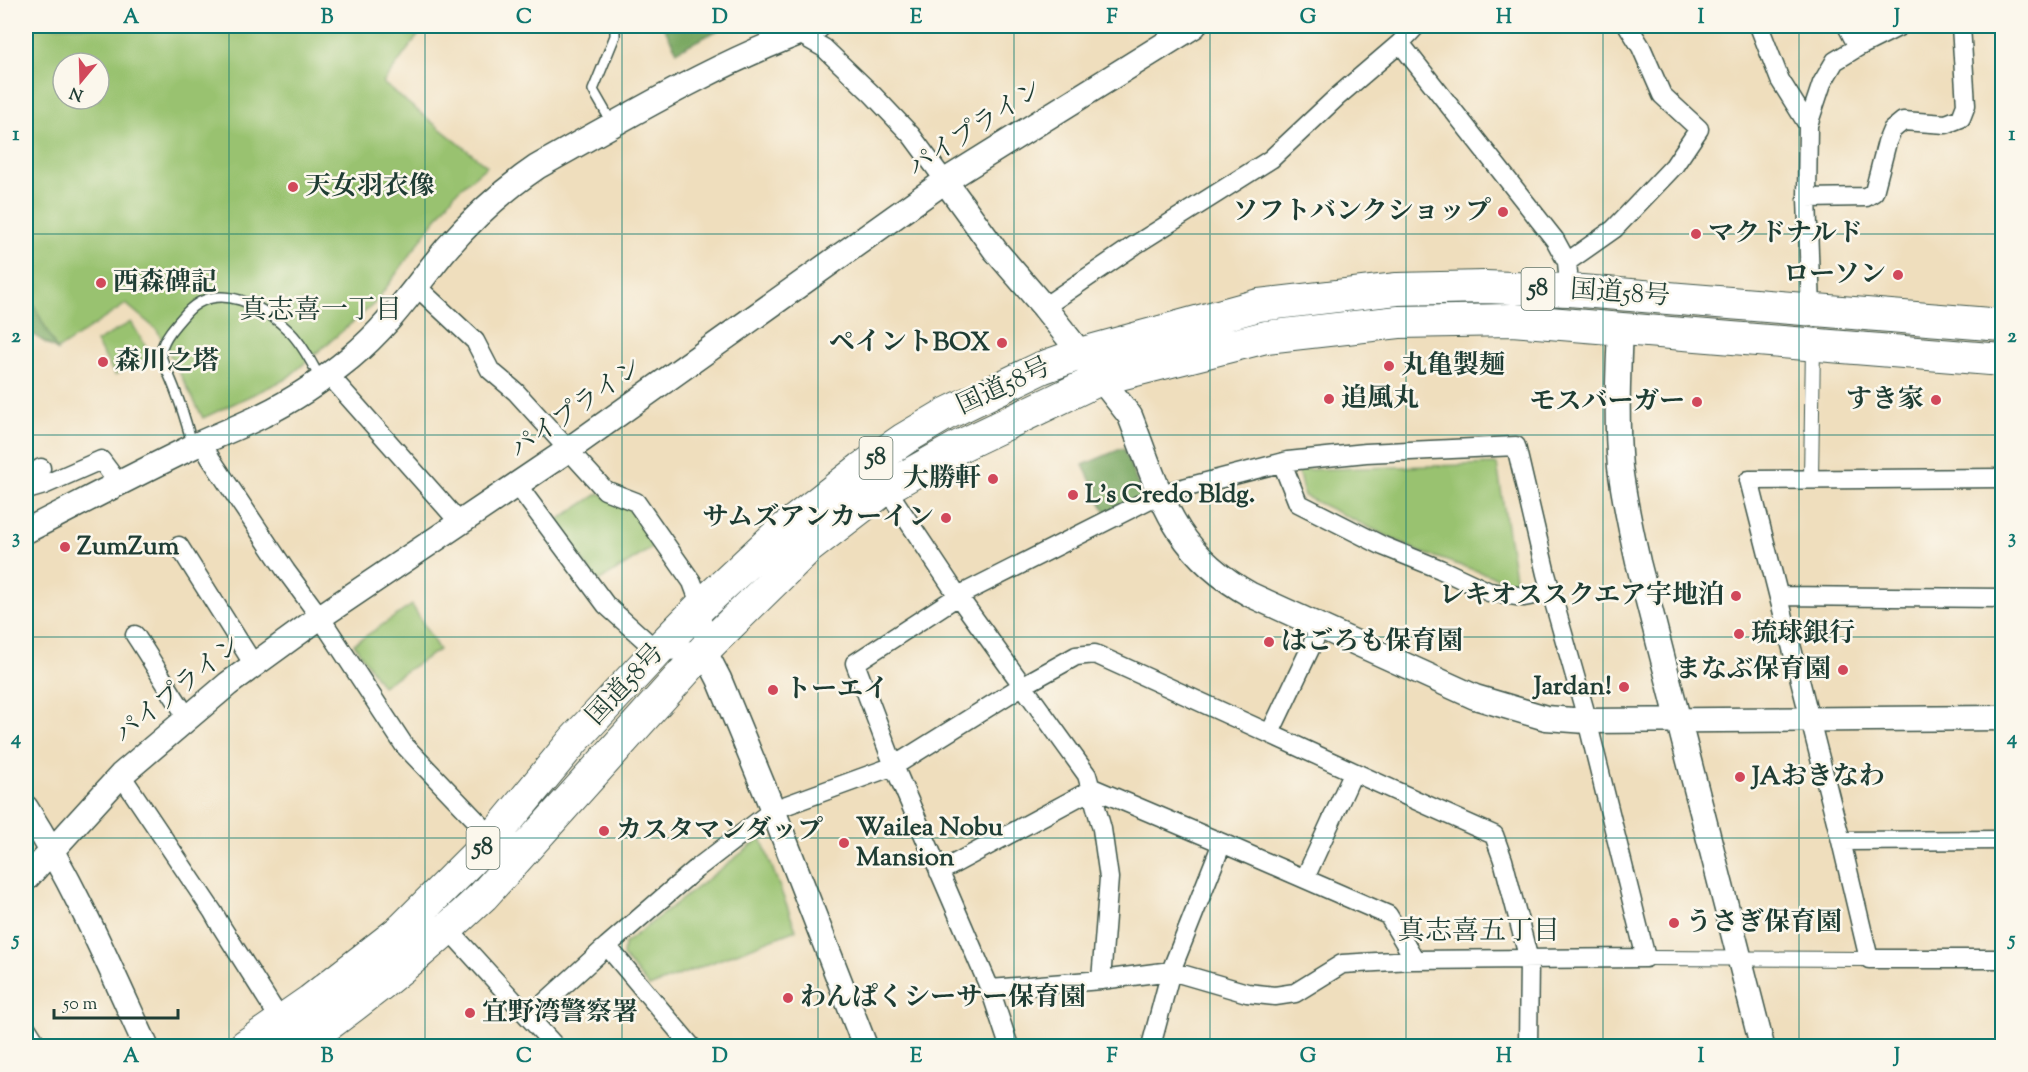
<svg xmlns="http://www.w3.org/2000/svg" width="2028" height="1072" viewBox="0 0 2028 1072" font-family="'Sorts Mill Goudy','Noto Serif JP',serif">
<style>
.green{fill:#99c26f;stroke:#5c8052;stroke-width:1.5;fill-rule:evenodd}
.forest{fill:#7aa862;stroke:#4c724b;stroke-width:1.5}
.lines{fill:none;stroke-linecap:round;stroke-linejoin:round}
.service-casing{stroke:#3e5549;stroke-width:12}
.pedestrian-casing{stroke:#3e5549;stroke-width:16}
.minor-casing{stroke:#3e5549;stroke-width:21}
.tertiary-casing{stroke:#3e5549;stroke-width:27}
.trunk-casing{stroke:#3e5549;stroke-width:34}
.service{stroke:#fff;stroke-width:9}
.pedestrian{stroke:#fff;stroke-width:14}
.minor{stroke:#fff;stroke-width:18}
.tertiary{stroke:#fff;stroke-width:24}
.trunk{stroke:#fff;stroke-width:32}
.grid{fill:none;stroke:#0f766e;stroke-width:1.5;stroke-opacity:0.55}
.poi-dot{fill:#d1495b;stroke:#fbf7ec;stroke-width:2}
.labels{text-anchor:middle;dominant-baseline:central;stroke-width:5;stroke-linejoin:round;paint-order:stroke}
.shield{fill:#fbf7ec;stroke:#61756b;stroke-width:1.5}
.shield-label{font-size:24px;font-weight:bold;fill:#1f3d34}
.street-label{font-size:26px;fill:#1f3d34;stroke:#fbf7ec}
.poi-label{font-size:26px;font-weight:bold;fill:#1f3d34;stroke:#fbf7ec;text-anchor:start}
.neighbourhood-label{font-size:27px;fill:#1f3d34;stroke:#fbf7ec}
.neatline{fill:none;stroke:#0f766e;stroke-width:2}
.grid-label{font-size:20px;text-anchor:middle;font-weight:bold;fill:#0f766e}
</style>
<rect width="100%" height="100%" fill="#fbf7ec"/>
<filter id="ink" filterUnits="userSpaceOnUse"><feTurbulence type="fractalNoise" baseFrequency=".0167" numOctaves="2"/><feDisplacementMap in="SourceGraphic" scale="12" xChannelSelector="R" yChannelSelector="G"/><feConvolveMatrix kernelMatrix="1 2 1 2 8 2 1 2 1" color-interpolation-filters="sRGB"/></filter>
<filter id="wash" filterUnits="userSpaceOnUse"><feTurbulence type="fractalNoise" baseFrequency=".008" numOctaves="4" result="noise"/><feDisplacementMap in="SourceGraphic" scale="24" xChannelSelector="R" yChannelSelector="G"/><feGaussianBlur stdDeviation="1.35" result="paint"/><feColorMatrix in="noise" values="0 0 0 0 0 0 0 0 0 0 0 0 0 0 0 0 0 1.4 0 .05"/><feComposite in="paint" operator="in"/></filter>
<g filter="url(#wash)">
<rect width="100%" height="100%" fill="#efdebd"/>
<path class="green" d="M26 26H425L383 83 487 166 455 193 375 303 286 379 203 418 157 330 126 304 57 350 26 290V133L30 83 26 75ZM63 63H99V99H63Z
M131 322 151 355 115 375 96 342Z
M1497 464 1516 584 1420 552 1304 496 1298 470Z
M599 493 630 508 655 546 598 582 555 522Z
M412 605 439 650 382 686 354 644Z
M761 838 796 930 649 987 623 956 624 944Z"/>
<path class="forest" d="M663 26H726L677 51Z
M26 290 57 350 26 330Z
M1123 448 1143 497 1107 515 1083 465Z"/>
</g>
<g filter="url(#ink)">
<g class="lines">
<defs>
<path id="service" d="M612 123 593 90 615 36V26H612
M193 447C186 421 179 397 168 373 165 366 160 358 161 351 164 337 177 323 186 313 217 279 264 306 290 332 303 345 311 362 320 378"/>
<path id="pedestrian" d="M1811 479 1813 344
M1646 958 1869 959"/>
<path id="minor" d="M1759 26 1780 80 1808 125
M1847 26 1858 47
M791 29 824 48 873 95 911 135 945 181
M1400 43 1555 240 1567 262 1568 273
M1807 198 1866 197 1874 192 1887 142 1892 130 1903 121 1946 124 1961 118 1966 105 1961 26
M1567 262 1614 229 1674 166 1699 129 1662 95 1641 47 1628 26
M417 287 475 341 490 370 516 392 605 490 636 502 692 582 701 606 704 650 657 651 606 605 518 486
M1044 307 1135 245 1271 159 1337 97 1400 43 1416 26
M1811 309 1807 198 1808 125 1822 83 1835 61 1858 47 1900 26
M329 375 460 523
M202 443 211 459 286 571 320 617 404 745 493 838
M1282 463 1298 503 1383 546 1440 569 1489 592 1524 597 1551 592
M26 477 41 468
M2002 478 1749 480 1841 841 1869 959H2002
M26 488 27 490 44 485 101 460 119 484
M886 488 958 596 1087 775 1102 829 1109 878 1101 980
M179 546 254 665
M1779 596 2002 598
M135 635C153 662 169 691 188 718
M1270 733 1320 628
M121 775 213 912 221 926 281 1021
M1090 787 1222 843
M1841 841 2002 840
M939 872 1091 790
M1305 878 1353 773
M448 929 555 1046
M990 989 1101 980 1171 971 1247 993 1275 996 1295 993 1342 964 1411 960 1646 958 1584 708 1546 574 1516 446 1366 453 1288 461 1160 494 958 596 855 663 894 766 990 989 1009 1046
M530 1016 607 946
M26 1027 38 1046
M691 1046 607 946 696 869 773 810 894 766 1022 686 1076 656 1095 654C1228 714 1360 776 1494 835L1503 860 1529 960 1528 1046
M1151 1046 1171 971 1222 843 1388 915 1415 960"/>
<path id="tertiary" d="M945 181 995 250 1044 307 1130 416C1161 495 1171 551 1251 595L1475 697 1546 718 1587 721 2002 718
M1620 329C1618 375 1616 421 1620 467 1624 499 1631 531 1638 562L1762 1046
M26 531C81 503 136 474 192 447 215 436 240 427 263 415 294 400 323 380 350 358 390 325 414 288 446 249 473 218 503 190 537 167 629 116 719 61 818 26
M704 650 719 679 773 810 865 1046
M26 808C74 883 109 965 146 1046
M26 879 121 775 228 684 320 617 568 450 945 181 1194 26"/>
<path id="trunk" d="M245 1046 310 1001 401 930 493 838 574 740 657 651 701 606 779 533 862 468 904 439 946 414 1041 368 1080 354 1259 305 1397 289 1485 287 1569 290 2002 325
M298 1046C363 1001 425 951 483 896L704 650 808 548 886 488 960 446 1100 379 1266 337 1399 322 1512 320 2002 360"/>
</defs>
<use href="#service" class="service-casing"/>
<use href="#pedestrian" class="pedestrian-casing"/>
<use href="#minor" class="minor-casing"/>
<use href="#tertiary" class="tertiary-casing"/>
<use href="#trunk" class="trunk-casing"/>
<use href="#service" class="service"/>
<use href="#pedestrian" class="pedestrian"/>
<use href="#minor" class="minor"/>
<use href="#tertiary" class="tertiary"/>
<use href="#trunk" class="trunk"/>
</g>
</g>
<path class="grid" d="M229 26V1046M425 26V1046M622 26V1046M818 26V1046M1014 26V1046M1210 26V1046M1406 26V1046M1603 26V1046M1799 26V1046M26 234H2002M26 435H2002M26 637H2002M26 838H2002"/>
<g class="poi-dot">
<circle cx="293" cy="187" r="6"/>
<circle cx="1503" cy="212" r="6"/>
<circle cx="1696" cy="234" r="6"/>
<circle cx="1898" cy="275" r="6"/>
<circle cx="101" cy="283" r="6"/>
<circle cx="1002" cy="343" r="6"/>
<circle cx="103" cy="362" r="6"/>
<circle cx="1389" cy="366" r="6"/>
<circle cx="1329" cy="399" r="6"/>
<circle cx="1936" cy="400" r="6"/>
<circle cx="1697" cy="402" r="6"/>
<circle cx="993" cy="479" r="6"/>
<circle cx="1073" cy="495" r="6"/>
<circle cx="946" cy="518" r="6"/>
<circle cx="65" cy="547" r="6"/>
<circle cx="1736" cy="596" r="6"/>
<circle cx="1739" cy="634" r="6"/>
<circle cx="1269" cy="642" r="6"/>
<circle cx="1843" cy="670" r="6"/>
<circle cx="1624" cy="687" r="6"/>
<circle cx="773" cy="690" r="6"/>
<circle cx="1740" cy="777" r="6"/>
<circle cx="604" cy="831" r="6"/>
<circle cx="844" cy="843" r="6"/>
<circle cx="1674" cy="923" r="6"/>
<circle cx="788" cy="998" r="6"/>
<circle cx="470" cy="1013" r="6"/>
</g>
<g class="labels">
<g class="shield">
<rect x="1521.5" y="268" width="33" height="42" rx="4.5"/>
<rect x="859.5" y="437" width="33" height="42" rx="4.5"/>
<rect x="466.5" y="827" width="33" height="42" rx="4.5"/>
</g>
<g class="shield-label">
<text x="1538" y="289">58</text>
<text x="876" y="458">58</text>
<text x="483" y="848">58</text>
</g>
<g class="street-label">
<text transform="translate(976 129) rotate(-33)">パイプライン</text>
<text transform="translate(1620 294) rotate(4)">国道58号</text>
<text transform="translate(1004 387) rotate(-25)">国道58号</text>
<text transform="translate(577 409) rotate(-35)">パイプライン</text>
<text transform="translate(626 685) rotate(-47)">国道58号</text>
<text transform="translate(179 690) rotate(-39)">パイプライン</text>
</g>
<g class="poi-label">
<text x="305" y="187">天女羽衣像</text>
<text x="1491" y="212" text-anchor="end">ソフトバンクショップ</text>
<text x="1708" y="234">マクドナルド</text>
<text x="1886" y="275" text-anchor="end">ローソン</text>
<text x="113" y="283">西森碑記</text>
<text x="990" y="343" text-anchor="end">ペイントBOX</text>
<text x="115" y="362">森川之塔</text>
<text x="1401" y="366">丸亀製麺</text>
<text x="1341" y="399">追風丸</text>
<text x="1924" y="400" text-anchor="end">すき家</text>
<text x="1685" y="402" text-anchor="end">モスバーガー</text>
<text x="981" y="479" text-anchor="end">大勝軒</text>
<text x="1085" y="495">L's Credo Bldg.</text>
<text x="934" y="518" text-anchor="end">サムズアンカーイン</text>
<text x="77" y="547">ZumZum</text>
<text x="1724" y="596" text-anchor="end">レキオススクエア宇地泊</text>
<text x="1751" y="634">琉球銀行</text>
<text x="1281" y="642">はごろも保育園</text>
<text x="1831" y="670" text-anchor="end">まなぶ保育園</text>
<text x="1612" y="687" text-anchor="end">Jardan!</text>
<text x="785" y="690">トーエイ</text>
<text x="1752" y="777">JAおきなわ</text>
<text x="856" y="828">Wailea Nobu<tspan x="856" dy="30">Mansion</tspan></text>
<text x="616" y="831">カスタマンダップ</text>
<text x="1686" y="923">うさぎ保育園</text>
<text x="800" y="998">わんぱくシーサー保育園</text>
<text x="482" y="1013">宜野湾警察署</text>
</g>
<g class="neighbourhood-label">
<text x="321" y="311">真志喜一丁目</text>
<text x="1479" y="932">真志喜五丁目</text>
</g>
</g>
<rect width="2028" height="1072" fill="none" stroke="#fbf7ec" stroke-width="66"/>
<g transform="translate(81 81) rotate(199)"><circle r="28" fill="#fbf7ec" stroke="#a3ada2" stroke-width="1.5"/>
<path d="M0-4.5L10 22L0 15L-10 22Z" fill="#d1495b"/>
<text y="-9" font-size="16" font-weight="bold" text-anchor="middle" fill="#1f3d34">N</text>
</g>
<path d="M54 1009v9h124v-9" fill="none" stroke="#1f3d34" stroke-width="3"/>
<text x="63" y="1009" font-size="18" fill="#1f3d34" stroke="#fbf7ec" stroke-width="4.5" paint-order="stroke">50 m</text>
<rect x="33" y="33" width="1962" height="1006" class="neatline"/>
<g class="grid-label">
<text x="131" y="23">A</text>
<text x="327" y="23">B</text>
<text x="524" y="23">C</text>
<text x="720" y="23">D</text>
<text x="916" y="23">E</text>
<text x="1112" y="23">F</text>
<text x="1308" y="23">G</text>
<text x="1504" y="23">H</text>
<text x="1701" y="23">I</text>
<text x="1897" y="23">J</text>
<text x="16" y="140">1</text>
<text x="2012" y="140">1</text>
<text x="16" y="342">2</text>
<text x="2012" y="342">2</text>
<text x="16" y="543">3</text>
<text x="2012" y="543">3</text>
<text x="16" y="744">4</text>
<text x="2012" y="744">4</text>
<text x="16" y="945">5</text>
<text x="2012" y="945">5</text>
<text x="131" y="1062">A</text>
<text x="327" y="1062">B</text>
<text x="524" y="1062">C</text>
<text x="720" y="1062">D</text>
<text x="916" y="1062">E</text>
<text x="1112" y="1062">F</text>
<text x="1308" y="1062">G</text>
<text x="1504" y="1062">H</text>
<text x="1701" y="1062">I</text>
<text x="1897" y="1062">J</text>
</g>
</svg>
